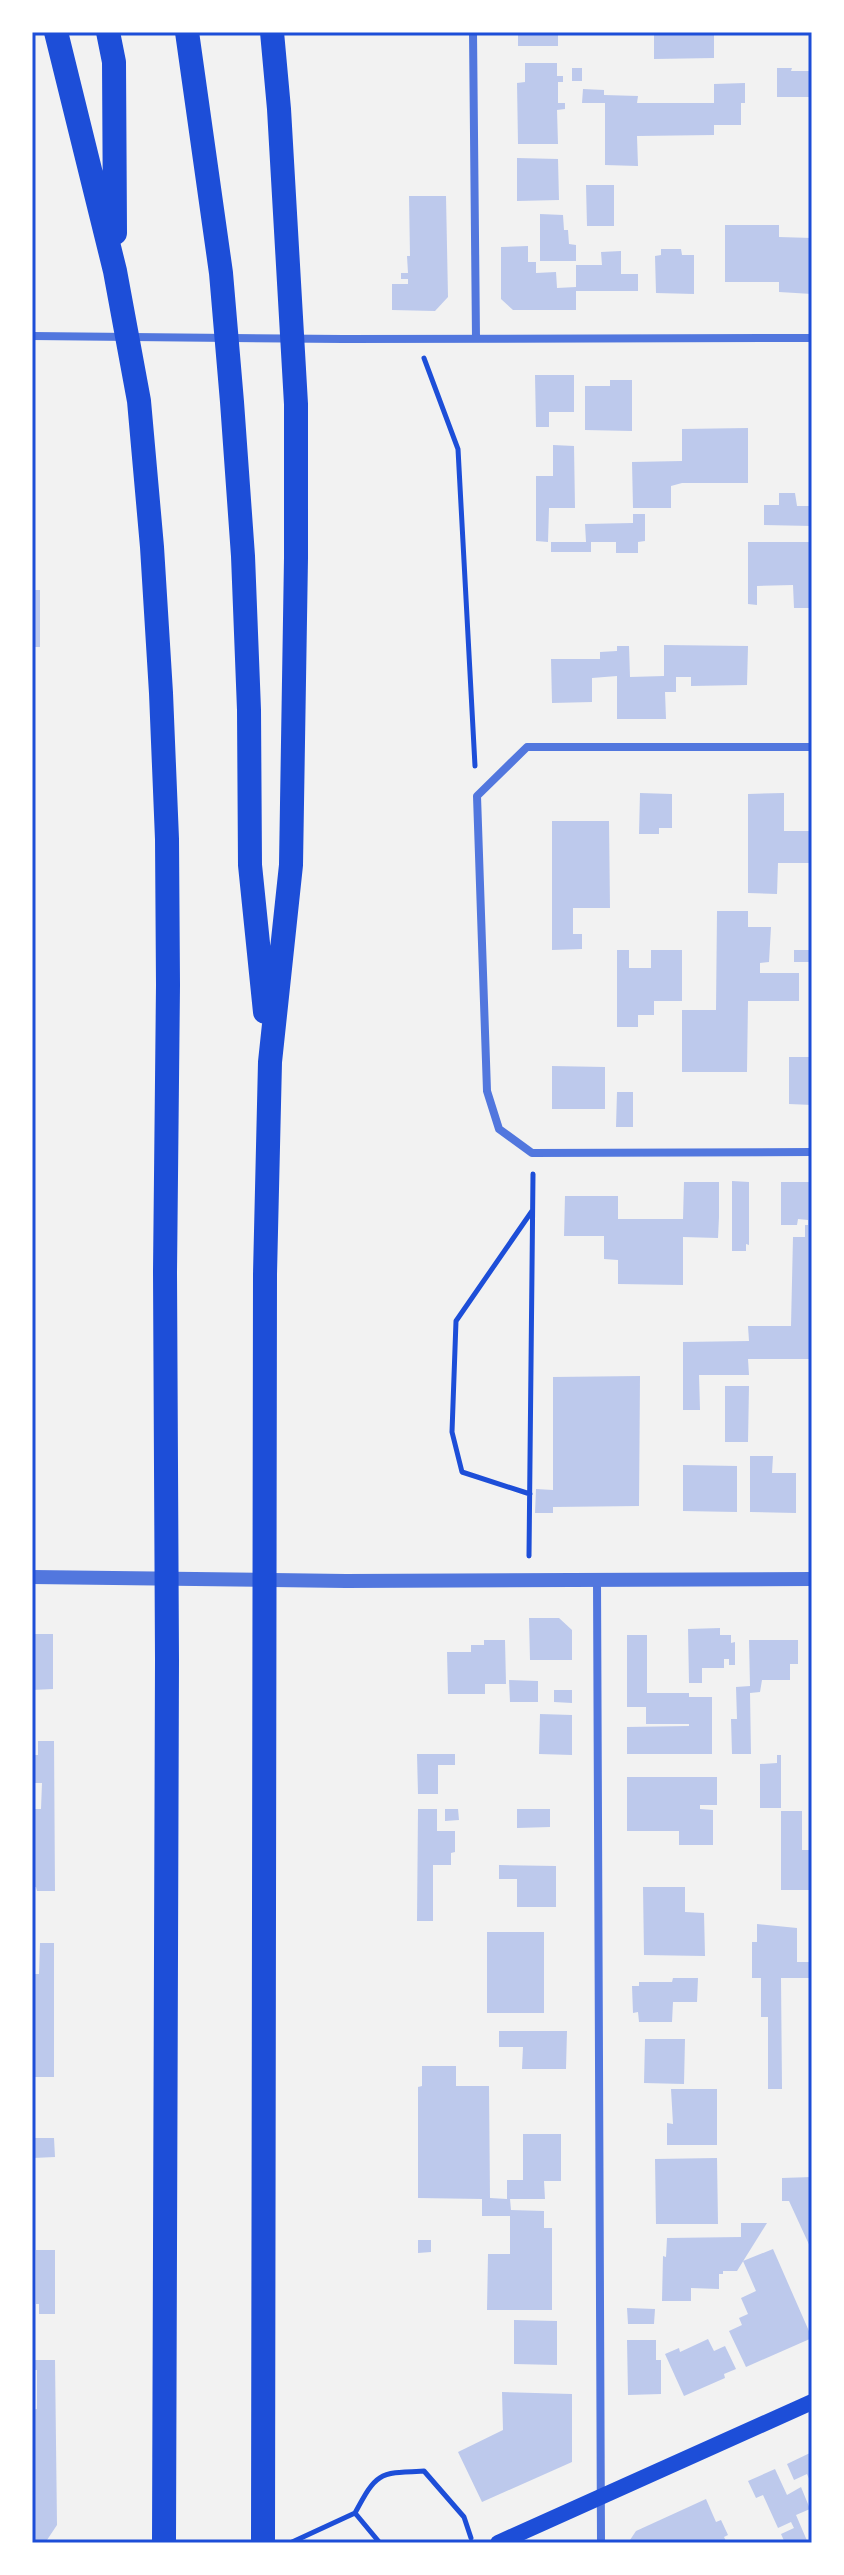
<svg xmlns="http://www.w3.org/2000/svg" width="844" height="2575" viewBox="0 0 844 2575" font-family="Jost,sans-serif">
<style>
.building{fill:#bdc9ec}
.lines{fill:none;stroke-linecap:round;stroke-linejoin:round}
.path{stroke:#1d4ed8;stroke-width:5}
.minor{stroke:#5277de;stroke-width:8}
.tertiary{stroke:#5277de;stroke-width:14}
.secondary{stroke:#1d4ed8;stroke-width:16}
.motorway{stroke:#1d4ed8;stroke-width:24}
.neatline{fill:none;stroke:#1d4ed8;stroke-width:3}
</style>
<rect width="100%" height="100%" fill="#f2f2f2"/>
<path class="building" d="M518 32H558V46H518Z
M654 32H714V58L654 59Z
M525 63H557V76H563V82H558V103H565V109L557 110 558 144H518L517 83 525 82Z
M572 68H582V81H572Z
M777 68H792L791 71H811V97H777Z
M745 83V103H741V125H714V135L637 136 638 166 605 165V103H582L583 89 604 90V95L638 96 637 103H714V84Z
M517 158 558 159 559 200 517 201Z
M586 185H614V226H587Z
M409 196H446L448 297 435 311 392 310V284H408V279H401V273H408L407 256H410Z
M540 214 563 215 564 230H568L569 244 576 245V261H540Z
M725 225H779V237L812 238V294L779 292V282H725Z
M528 246V262H536V273L556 272 557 288 576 287V265H602L601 252 621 251V274H638V291H576V310H513L501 299V247Z
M661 249H681L682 255H694V294L656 293 655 256 661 255Z
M535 375H574V412H549V427H536Z
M610 380H632V431L585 430V386H610Z
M748 428V483H682L671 486V508H633L632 462 682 461V429Z
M553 445 574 446 575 508H549L548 542 536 541V476H553Z
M779 493H795L797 506H812V526L764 525V505H779Z
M633 514H645V541L638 542V553H616V542H591V552H551V542H586L585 524 633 523Z
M748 542H812V608H794L793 585 757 586V605L748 604Z
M32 590H40V647H32Z
M664 645 748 646 747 685 691 686V677H676V692H665L666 719H617V676L592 678V702L552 703 551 659H600V652L617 651V646H629L630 677 664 676Z
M640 793 672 794V828H659V834H639Z
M784 793V831H812V863H778L777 894 748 893V794Z
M552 821H609L610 908H573V934H582V949L552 950Z
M717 911H748V927H771L769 962 760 963V973H799V1001H748L747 1072H682V1010H716Z
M617 950H629V968H651V950H682V1001H654V1015H638V1027H617Z
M794 950H812V962H794Z
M789 1057H812V1105L789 1104Z
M552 1066 605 1067V1109H552Z
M617 1092H633V1127H616Z
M732 1181 749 1182V1245L746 1244V1251H732Z
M684 1182H719V1217L718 1238 683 1237V1285L618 1284V1260L604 1259V1236H564L565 1196H618V1219H683Z
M781 1182H812V1359H748L749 1375H699L700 1410H683V1342L749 1341 748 1326H791L793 1237H805V1225H808V1220L798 1219 797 1225H781Z
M640 1376 639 1506 553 1507V1513H535L536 1489 553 1490V1377Z
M725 1386H749L748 1442H725Z
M750 1456H773L772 1473H796V1513L750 1512Z
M683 1465 737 1466V1512L683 1511Z
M529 1618H559L572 1630V1660H530Z
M720 1628V1635H731V1643L735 1642V1665H729V1659H724V1668H702V1683H689L688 1629Z
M32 1634H53V1689L32 1690Z
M627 1635H647V1693H689V1697H712V1754H627V1727L689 1726V1724H646V1707H627Z
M484 1640H505L506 1684H485V1694H448L447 1652H471V1645H484Z
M749 1640H798V1664H790V1680H762L760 1692 750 1693 751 1754H732L731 1719H737L736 1687 750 1686Z
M509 1680 538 1681V1702H510Z
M554 1690H572V1703L554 1702Z
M540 1714 572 1715V1755L539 1754Z
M38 1741H54L55 1891H37L36 1887H32V1809H41L42 1783H32V1755H38Z
M417 1754H455V1765H438V1794H418Z
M777 1755H781V1808H760V1764L777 1763Z
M627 1777H717V1805H700V1809L713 1810V1845H679V1831H627Z
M418 1809H437V1831H455V1852L451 1853V1865H433V1921H417Z
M445 1809H458L459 1820 445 1821Z
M517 1809H550V1827L517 1828Z
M781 1811H802V1850H812V1890H781Z
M499 1865 556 1866V1907H517V1879H499Z
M643 1887H685V1912L704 1913 705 1956 644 1955Z
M757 1924 797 1928V1962H812V1978H781L782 2089H768V2017H761V1978H752V1942H757Z
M487 1932H544V2013H487Z
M40 1943H54V2077H32V1974H39Z
M673 1978H698L697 2002H673L672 2022H639L638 2012 633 2013 632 1986H639V1982H672Z
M499 2031H567L566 2069H522L523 2047H499Z
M645 2039H685L684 2084 644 2083Z
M422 2066H456V2086H489L490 2198 507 2199V2180H523V2134H561V2181H544L545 2199H510L511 2210 544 2211V2228H552V2310H487L488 2254H510V2216H482V2199L418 2198V2087L422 2086Z
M671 2089H717V2145H667V2123L673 2124Z
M33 2138H54L55 2157 33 2158Z
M717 2158 718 2224H656L655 2159Z
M812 2177V2251L789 2201H782V2178Z
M741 2223H767L737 2271H723V2274H719V2289L691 2288V2301H662L663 2256 666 2257 667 2238 741 2237Z
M418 2240H431V2252L418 2253Z
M773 2249 812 2338 746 2367 729 2331 742 2325 739 2318 748 2314 741 2298 756 2291 743 2261Z
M36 2250H55V2314H39V2304H36Z
M627 2308 655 2309 654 2324H628Z
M514 2320 557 2321V2365L514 2364Z
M708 2339 714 2351 725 2346 736 2369 724 2374 725 2378 684 2396 665 2354 679 2348 680 2352Z
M627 2340H656V2360H661V2394L628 2395Z
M32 2360H55L57 2525 45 2543H32V2529H35L32 2495V2410L37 2409V2370H32Z
M502 2392 572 2394V2462L482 2502 458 2452 503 2430Z
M812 2452V2486L807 2474 794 2480 787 2464Z
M775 2469 787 2495 801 2487 810 2509 796 2515 808 2543H785L781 2534 794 2528 791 2522 778 2528 763 2495 756 2498 748 2481Z
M706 2499 716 2522 721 2520 728 2535 724 2537 727 2543H628L636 2531Z"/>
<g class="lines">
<path class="path" d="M424 358 458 449 475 766
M530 1494 462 1472 452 1432 456 1321 532 1211
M529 1556 533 1174
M290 2543 355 2513
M380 2543 355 2513C377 2472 378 2473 424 2471L464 2517 471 2538"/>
<path class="minor" d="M473 32 476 338
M32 336 343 339 812 338
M812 747H527L477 796 487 1091 499 1129 532 1153 812 1152
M597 1580 601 2543"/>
<path class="tertiary" d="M32 1577 346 1581 812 1579"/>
<path class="secondary" d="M498 2543 812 2402"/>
<path class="motorway" d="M56 32 115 271 139 401 152 547 161 693 167 839 168 985 165 1272 167 1660 164 2543
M108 32 114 62 115 233
M187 32 221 273 232 402 243 556 249 710 250 865 265 1012
M263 2543 265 1274 270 1062 291 865 296 558V404L279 109 272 32"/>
</g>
<rect width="844" height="2575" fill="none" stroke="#ffffff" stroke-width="68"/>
<rect x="34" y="34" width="776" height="2507" class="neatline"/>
</svg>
